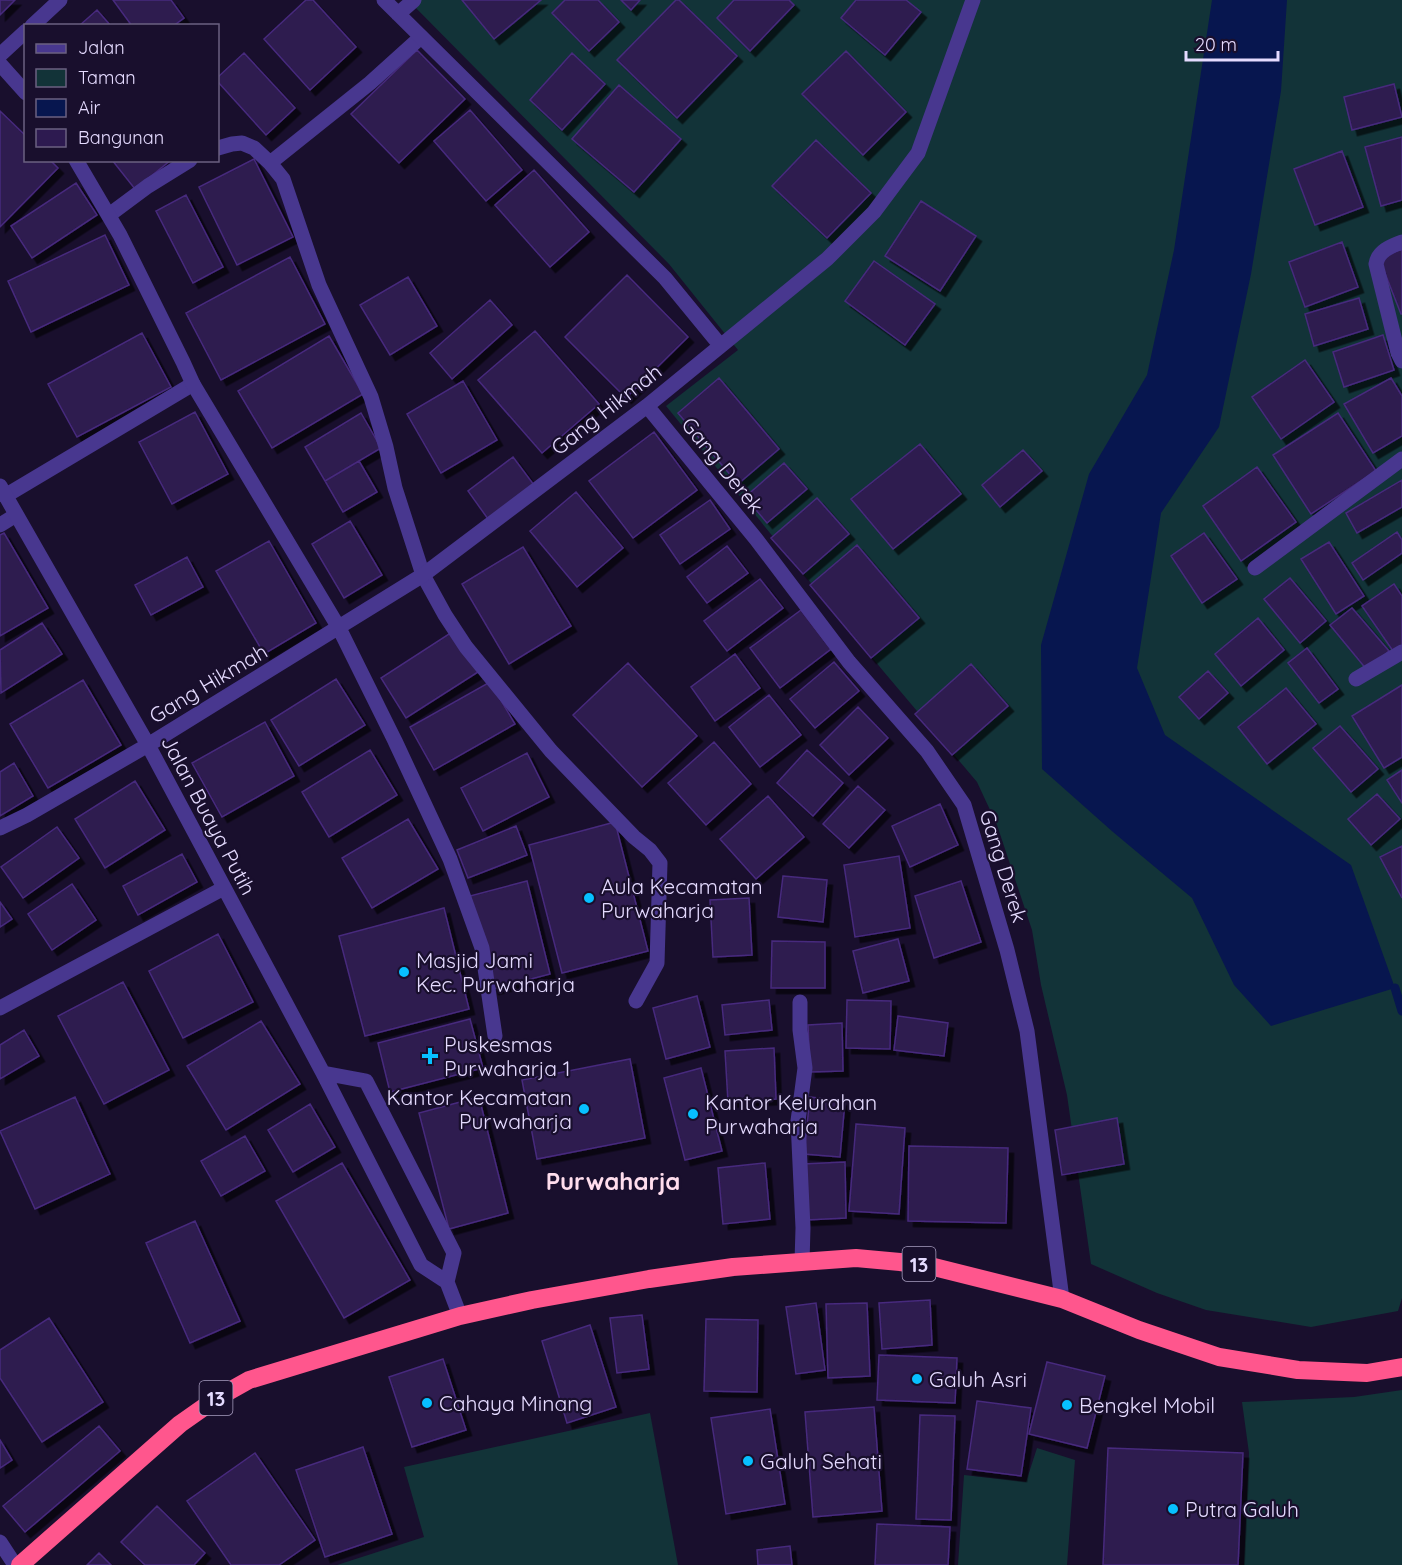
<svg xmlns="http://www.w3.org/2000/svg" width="1402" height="1565" viewBox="0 0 1402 1565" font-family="Quicksand,sans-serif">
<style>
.green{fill:#123338}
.water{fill:#07164f}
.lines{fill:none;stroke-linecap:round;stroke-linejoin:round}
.stream{stroke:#07164f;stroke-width:9}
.building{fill:#2d1a50;stroke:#472a7d;stroke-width:1.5;filter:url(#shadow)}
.lane{stroke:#48378f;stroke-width:15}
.street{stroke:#48378f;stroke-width:15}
.highway{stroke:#ff568d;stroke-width:18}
.poi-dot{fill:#07c0ff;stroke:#190f2d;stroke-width:2}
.labels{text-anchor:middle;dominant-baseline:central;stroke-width:4.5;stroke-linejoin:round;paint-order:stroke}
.shield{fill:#190f2d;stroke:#a89ec0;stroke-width:1.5}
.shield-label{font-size:20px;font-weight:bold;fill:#e5dbff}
.street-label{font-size:21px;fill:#e5dbff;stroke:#190f2d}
.poi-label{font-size:21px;fill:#e5dbff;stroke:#190f2d;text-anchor:start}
.quarter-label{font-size:24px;font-weight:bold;fill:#ffdded;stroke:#190f2d}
</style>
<defs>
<filter id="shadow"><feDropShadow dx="5.5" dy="5.5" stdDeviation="0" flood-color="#0009"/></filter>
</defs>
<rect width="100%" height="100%" fill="#190f2d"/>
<path class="green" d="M408 0H1402V1298L1398 1311 1311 1327 1206 1310 1157 1293 1091 1264 1067 1095 1041 985 1032 930 997 825 977 782 884 672 666 406 738 350 669 264Z
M1402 1390V1565H1244L1249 1453 1242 1402 1354 1397Z
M650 1413 678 1565H337L424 1537 404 1467Z
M1037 1448 1075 1460 1067 1565H958L964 1475 1026 1482Z"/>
<path class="water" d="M1212 0H1287L1281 91 1251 274 1219 427 1161 513 1137 668 1165 735 1351 865 1395 988 1271 1026 1234 985 1192 898 1113 832 1042 769 1041 645 1089 474 1147 375 1174 250Z"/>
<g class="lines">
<path class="stream" d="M1395 988 1402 1011"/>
</g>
<path class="building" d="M0 0H15L0 15Z
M113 0H171L184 18 173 26H132Z
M306 0H313L356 47 310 90 264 39Z
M462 0H541L494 39Z
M565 0H598L619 22 589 51 552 13Z
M621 0H640L631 10Z
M676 0H679L737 56 677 118 617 60Z
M734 0H789L794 5 750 51 717 18Z
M856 0H906L921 12 885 55 841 18Z
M97 10 111 26H79Z
M417 50 465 99 399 163 351 114Z
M846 51 906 112 863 155 802 94Z
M244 53 295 108 266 135 218 82V77Z
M572 53 605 84 562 130 530 100Z
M1394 84 1402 117 1352 130 1344 97Z
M619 85 681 139 634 192 572 139Z
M470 110 522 170 486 201 434 141Z
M0 111 26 136V160H50L58 168 0 227Z
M1402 137V200L1381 206 1365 147Z
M816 140 871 193 827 238 772 186Z
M1342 151 1363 207 1315 225 1294 169Z
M254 159 293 237 237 265 199 187Z
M112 160H171L135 189Z
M534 170 589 232 550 267 495 205Z
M76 183 97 215 32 258 11 226Z
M186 195 223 267 193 283 156 211Z
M921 201 976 236 940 291 885 256Z
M105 235 129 285 31 332 8 281Z
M1342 242 1358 287 1305 307 1289 262Z
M1402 249V314H1401L1379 258Z
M290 257 325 324 221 380 186 313Z
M874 261 935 304 905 345 845 301Z
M627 275 688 337 626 398 565 337Z
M408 277 437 326 390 355 360 305Z
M1359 298 1368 329 1314 346 1305 314Z
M490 300 512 325 452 379 430 353Z
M535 331 599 404 542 453 478 380Z
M142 333 171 387 77 437 48 384Z
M1383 335 1394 370 1344 387 1333 352Z
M329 336 363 394 272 448 238 391Z
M1305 360 1334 402 1281 439 1252 397Z
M719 378 779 449 738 484 678 413Z
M1391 378 1402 396V436L1373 453 1344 404Z
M463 381 497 440 441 473 407 414Z
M195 412 228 474 172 504 139 442Z
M361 413 381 448 325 481 305 447Z
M1338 413 1376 471 1311 514 1273 455Z
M654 432 697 490 633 538 589 481Z
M920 444 961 494 893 549 851 499Z
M1023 450 1042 471 1000 507 982 485Z
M513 457 534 485 488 519 468 491Z
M359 461 377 492 343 512 325 481Z
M784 463 807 489 767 523 745 497Z
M1257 467 1296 522 1241 561 1203 506Z
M1402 480V507L1357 533 1346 513Z
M576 492 623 548 577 587 530 531Z
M817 498 849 534 803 574 771 538Z
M710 500 730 529 680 564 660 535Z
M350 521 382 575 344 598 312 544Z
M1397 532 1402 540V553L1363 580 1352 563Z
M4 533 48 608 0 636V535Z
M1204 533 1237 579 1202 603 1171 556Z
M269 541 316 623 264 654 216 571Z
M1329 542 1364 596 1336 614 1301 559Z
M857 545 919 618 871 658 810 585Z
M727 546 748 573 707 603 687 577Z
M523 547 571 626 509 664 462 584Z
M187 557 203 587 151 615 135 585Z
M1290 578 1326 621 1300 643 1264 599Z
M760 579 783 608 727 651 704 621Z
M1394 584 1402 596V645L1393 651 1362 606Z
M1352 608 1389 651 1367 670 1330 625Z
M801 610 831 649 780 688 750 648Z
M1258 618 1284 650 1241 686 1215 654Z
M42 623 62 654 1 693 0 650Z
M452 632 478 672 406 718 381 678Z
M1307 648 1338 689 1319 703 1288 663Z
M735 654 760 688 715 721 691 687Z
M834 662 859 691 815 728 790 699Z
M628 663 697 736 642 787 573 715Z
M971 664 1008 706 952 755 915 714Z
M1208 671 1228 693 1199 719 1179 697Z
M336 679 365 725 299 766 271 720Z
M83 680 121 745 48 788 10 724Z
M490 682 515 724 434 770 410 727Z
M1402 685V757L1384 768 1352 716Z
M1286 688 1316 724 1267 764 1238 727Z
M769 695 801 735 760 767 729 727Z
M858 707 888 738 849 775 820 745Z
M265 722 294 776 222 817 192 763Z
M1340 726 1378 769 1351 792 1313 748Z
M714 742 751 784 706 825 668 783Z
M370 750 397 795 329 837 302 792Z
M807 750 843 783 813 816 777 783Z
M527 753 549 797 483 831 461 788Z
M14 763 33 796 0 816V772Z
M1402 770V803L1387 780Z
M135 781 165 830 105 868 75 819Z
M858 786 885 810 849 848 823 824Z
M1377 794 1400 819 1371 845 1348 819Z
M768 796 804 837 756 879 720 839Z
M940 804 958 845 910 867 892 826Z
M408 819 438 869 372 908 342 858Z
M615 822 648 951 562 973 529 845Z
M516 826 527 855 468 878 457 850Z
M57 827 79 858 23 898 1 867Z
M1402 846V898L1380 857Z
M182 854 197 882 138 915 123 886Z
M899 856 910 928 855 937 844 865Z
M783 876 827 880 823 922 778 917Z
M527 881 550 974 493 989 470 896Z
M961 881 981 942 934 958 915 896Z
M72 884 96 920 52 950 28 914Z
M749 898 752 955 713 957 710 900Z
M0 902 12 919 0 927Z
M444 908 469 1009 365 1036 339 936Z
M218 934 253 1002 183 1038 149 971Z
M898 939 909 981 863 993 853 951Z
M772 941 825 942V988H771Z
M123 982 169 1070 104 1104 58 1016Z
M697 996 710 1047 666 1059 653 1008Z
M769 1000 772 1030 725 1035 722 1005Z
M847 1000 891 1001 890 1049 846 1048Z
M898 1016 948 1023 944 1056 894 1050Z
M470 1019 483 1068 390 1092 378 1043Z
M261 1021 300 1084 226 1130 187 1066Z
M842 1023 843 1071 810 1072 808 1025Z
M24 1030 39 1056 0 1079V1045Z
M774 1048 776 1099 728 1102 725 1051Z
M630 1059 645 1138 537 1159 522 1080Z
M701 1068 722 1151 685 1160 664 1078Z
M75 1097 110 1174 35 1209 0 1131Z
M479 1097 508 1213 449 1229 419 1113Z
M810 1097 845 1101 840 1157 804 1154Z
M310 1104 335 1147 293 1172 268 1130Z
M1117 1118 1124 1164 1062 1175 1055 1130Z
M856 1124 905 1128 899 1214 849 1211Z
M245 1136 265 1171 221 1196 201 1161Z
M909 1146 1008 1148 1006 1223 908 1221Z
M845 1162 846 1218 806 1220 803 1164Z
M342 1163 410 1280 344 1318 276 1201Z
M765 1163 770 1219 723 1224 718 1168Z
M195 1221 240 1321 190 1343 146 1243Z
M930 1300 932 1345 882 1349 879 1303Z
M816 1303 825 1370 796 1374 786 1307Z
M867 1303 870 1376 828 1378 826 1304Z
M642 1315 649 1369 617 1373 610 1318Z
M49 1318 103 1402 42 1442 0 1378V1350Z
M706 1319 758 1320 757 1392 704 1391Z
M590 1325 616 1407 567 1423 542 1341Z
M879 1355 957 1358 955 1403 877 1400Z
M443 1359 466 1430 412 1447 389 1377Z
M1047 1362 1105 1376 1087 1448 1029 1434Z
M977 1401 1031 1408 1021 1476 967 1469Z
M874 1407 882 1511 813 1517 805 1412Z
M770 1409 785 1504 726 1514 711 1418Z
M920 1415 955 1416 951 1520 916 1519Z
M99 1426 120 1451 25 1532 3 1506Z
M0 1440 12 1460 0 1468Z
M363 1447 392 1534 325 1557 296 1470Z
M1108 1448 1243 1453 1238 1565H1103Z
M255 1453 315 1540 279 1565H231L187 1501Z
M157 1506 205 1553 194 1565H145L121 1542Z
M877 1524 950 1527 948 1565H875Z
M790 1546 792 1565H758L757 1550Z
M99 1553 111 1565H87Z"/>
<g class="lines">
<path class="lane" d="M218 148 232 144 242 143 254 148 270 163 283 179 319 285 371 397 386 447 395 488 423 575 445 615 466 647 551 751 634 837 650 850 660 863 657 963 636 1001
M270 163 370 83 421 37
M109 215 148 186 190 160
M5 496 193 384
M0 525 16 515"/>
<path class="street" d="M384 0 665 278 720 345
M398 14 414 0
M32 26 60 0
M0 55 26 31
M0 64 26 93
M76 160 120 235 183 362 193 384 339 628 395 741 450 859 482 948 495 1036
M1402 242C1391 246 1378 251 1376 264L1398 353 1402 361
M647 406 756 539 849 662 927 751 964 805 1007 950 1027 1031 1062 1299
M0 486 148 745 323 1073 421 1265 447 1282
M1255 568 1402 459
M1356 679 1402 652
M0 828 27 815 148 745 423 575 647 406 827 259 874 212 918 153 973 0
M800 1002V1030L805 1068 798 1121 803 1228 802 1262
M0 1008 224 888
M323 1073 366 1081 454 1253 447 1282 460 1316
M0 1542 15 1565"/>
<path class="highway" d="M20 1565 180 1424 217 1398 249 1380 460 1316 532 1300 649 1279 733 1267 856 1258 900 1262 930 1266 1062 1299 1139 1330 1219 1357 1298 1370 1367 1373 1402 1367"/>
</g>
<g class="poi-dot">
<circle cx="589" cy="898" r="6"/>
<circle cx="404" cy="972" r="6"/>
<path d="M427 1047h6v6h6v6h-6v6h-6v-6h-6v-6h6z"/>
<circle cx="584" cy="1109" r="6"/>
<circle cx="693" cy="1114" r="6"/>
<circle cx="917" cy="1379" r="6"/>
<circle cx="427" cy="1403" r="6"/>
<circle cx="1067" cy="1405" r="6"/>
<circle cx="748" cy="1461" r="6"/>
<circle cx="1173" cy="1509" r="6"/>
</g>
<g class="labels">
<g class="shield">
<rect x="902.5" y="1247" width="33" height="34" rx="4.5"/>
<rect x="199.5" y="1381" width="33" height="34" rx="4.5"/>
</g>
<g class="shield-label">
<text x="919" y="1264">13</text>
<text x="216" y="1398">13</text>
</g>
<g class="street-label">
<text transform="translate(606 409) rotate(-38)">Gang Hikmah</text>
<text transform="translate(723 465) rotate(51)">Gang Derek</text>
<text transform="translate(208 683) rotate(-31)">Gang Hikmah</text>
<text transform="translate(209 815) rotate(62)">Jalan Buaya Putih</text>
<text transform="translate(1004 866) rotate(73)">Gang Derek</text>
</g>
<g class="poi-label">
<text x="601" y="886">Aula Kecamatan<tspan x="601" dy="24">Purwaharja</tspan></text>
<text x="416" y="960">Masjid Jami<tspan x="416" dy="24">Kec. Purwaharja</tspan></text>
<text x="444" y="1044">Puskesmas<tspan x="444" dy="24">Purwaharja 1</tspan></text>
<text x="572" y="1097" text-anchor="end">Kantor Kecamatan<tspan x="572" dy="24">Purwaharja</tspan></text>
<text x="705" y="1102">Kantor Kelurahan<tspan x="705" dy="24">Purwaharja</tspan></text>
<text x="929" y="1379">Galuh Asri</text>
<text x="439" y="1403">Cahaya Minang</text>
<text x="1079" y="1405">Bengkel Mobil</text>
<text x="760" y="1461">Galuh Sehati</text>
<text x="1185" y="1509">Putra Galuh</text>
</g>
<g class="quarter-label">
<text x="613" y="1181">Purwaharja</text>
</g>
</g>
<rect x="24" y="24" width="195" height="138" fill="#190f2d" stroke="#6b6181" stroke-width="1.5"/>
<rect x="36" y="44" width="30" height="9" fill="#48378f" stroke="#6b6181" stroke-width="1.5"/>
<text x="78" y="54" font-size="18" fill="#e5dbff">Jalan</text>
<rect x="36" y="69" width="30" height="18" fill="#123338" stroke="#6b6181" stroke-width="1.5"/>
<text x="78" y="84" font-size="18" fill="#e5dbff">Taman</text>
<rect x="36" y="99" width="30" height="18" fill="#07164f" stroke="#6b6181" stroke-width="1.5"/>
<text x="78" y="114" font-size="18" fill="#e5dbff">Air</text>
<rect x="36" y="129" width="30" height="18" fill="#2d1a50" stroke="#6b6181" stroke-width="1.5"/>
<text x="78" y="144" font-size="18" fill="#e5dbff">Bangunan</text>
<path d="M1186 51v9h92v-9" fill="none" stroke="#e5dbff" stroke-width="3"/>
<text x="1195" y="51" font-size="18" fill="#e5dbff" stroke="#190f2d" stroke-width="4.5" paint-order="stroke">20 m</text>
</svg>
